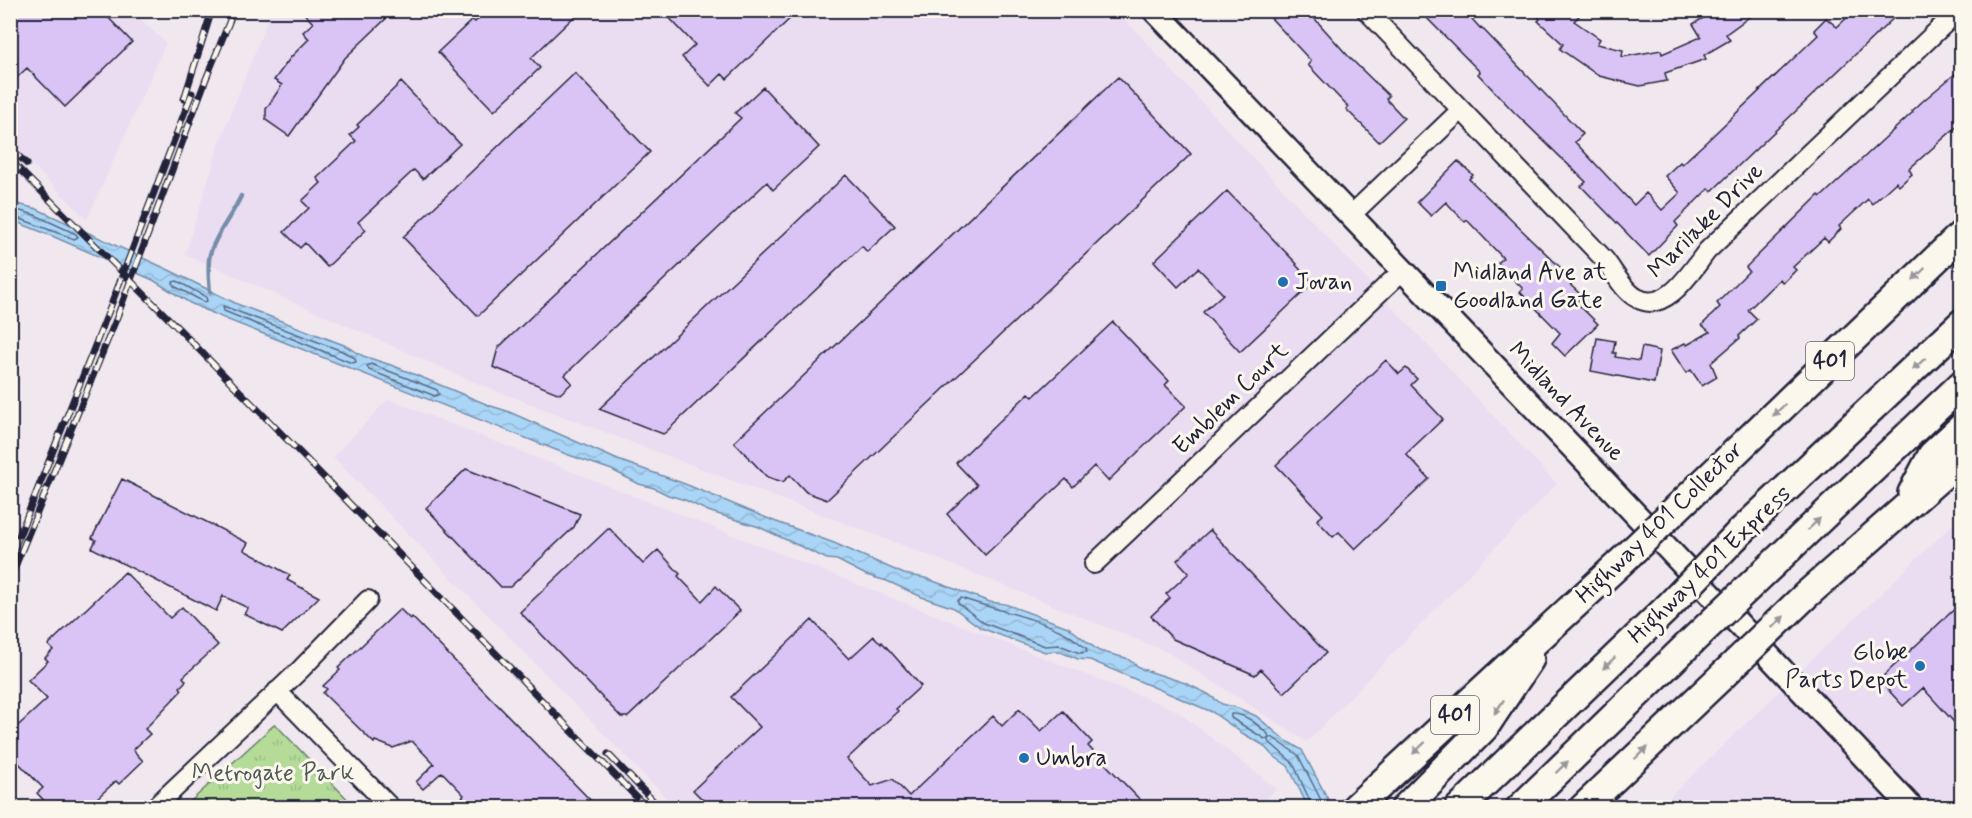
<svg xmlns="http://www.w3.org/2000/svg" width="1972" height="818" viewBox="0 0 1972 818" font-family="Mynerve,sans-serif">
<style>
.built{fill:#eaddf1}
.park{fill:url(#park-tufts);stroke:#6b7f6a;stroke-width:1.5}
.water{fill:url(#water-waves);stroke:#748dab;stroke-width:1.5}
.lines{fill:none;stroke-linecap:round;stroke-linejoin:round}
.shore{stroke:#586a86;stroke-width:1.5}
.stream{stroke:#748dab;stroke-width:4.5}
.building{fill:#dac4f5;stroke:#22223b;stroke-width:1.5}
.minor-casing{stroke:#22223b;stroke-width:22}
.major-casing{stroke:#22223b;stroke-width:27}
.highway-casing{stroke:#22223b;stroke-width:32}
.minor{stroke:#fbf7ec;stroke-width:18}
.major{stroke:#fbf7ec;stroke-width:22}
.highway{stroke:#fbf7ec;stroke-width:27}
.rail-casing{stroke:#22223b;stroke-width:7}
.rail{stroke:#fbf7ec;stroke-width:4.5;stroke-dasharray:14;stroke-linecap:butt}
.highway-bridge-casing{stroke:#22223b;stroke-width:32;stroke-linecap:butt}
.highway-bridge{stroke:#fbf7ec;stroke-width:27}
.oneway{fill:#99979c}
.poi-dot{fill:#1f6fb2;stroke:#fbf7ec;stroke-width:2}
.labels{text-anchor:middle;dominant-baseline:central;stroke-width:6;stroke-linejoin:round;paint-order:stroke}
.shield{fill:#fbf7ec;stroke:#636270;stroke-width:1.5}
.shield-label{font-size:22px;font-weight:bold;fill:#22223b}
.street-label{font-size:24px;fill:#22223b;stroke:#fbf7ec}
.poi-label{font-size:24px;fill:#22223b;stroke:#fbf7ec;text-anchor:start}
.park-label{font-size:24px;fill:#4e5a57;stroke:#fbf7ec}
</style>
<defs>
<pattern id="park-tufts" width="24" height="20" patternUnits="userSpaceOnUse" patternTransform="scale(1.5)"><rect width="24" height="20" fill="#b4dc98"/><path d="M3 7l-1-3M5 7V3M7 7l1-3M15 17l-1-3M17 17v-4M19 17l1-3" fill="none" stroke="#9abc84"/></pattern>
<pattern id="water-waves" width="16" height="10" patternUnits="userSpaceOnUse" patternTransform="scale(1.5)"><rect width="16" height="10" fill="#aad5f6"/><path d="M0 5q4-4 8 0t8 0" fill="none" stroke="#92b7d4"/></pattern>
</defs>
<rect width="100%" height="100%" fill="#f1e8ef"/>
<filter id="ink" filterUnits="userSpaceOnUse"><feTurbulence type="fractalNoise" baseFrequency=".0167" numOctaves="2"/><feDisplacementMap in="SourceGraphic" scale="12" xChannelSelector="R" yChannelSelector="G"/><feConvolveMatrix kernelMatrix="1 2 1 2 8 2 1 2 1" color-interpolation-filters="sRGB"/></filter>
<g filter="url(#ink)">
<path class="built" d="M10 11H132L166 43 87 220 11 143Z
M271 11H1117L1557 484 1307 742 1165 651 938 559 478 384 185 254 221 138Z
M388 399 1176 710 1277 789 1256 808 675 807 333 457Z
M1961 516V807H1659Z"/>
<path class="park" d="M275 724 355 807H197L191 801Z"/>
<path class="water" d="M10 202 37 209 171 271 237 304 344 345 363 356 394 366 491 406 507 411 618 460 685 484 774 521 834 543 904 574 925 578 990 602 1005 604 1068 627 1099 651 1126 658 1142 669 1185 683 1208 694 1222 704 1238 708 1256 716 1285 740 1302 750 1332 807H1308L1288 766 1272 755 1263 745 1242 733 1212 712 1090 660 1078 659 1058 651 1045 652 981 628 954 608 922 597 887 581 866 575 837 560 827 559 759 527 708 511 685 500 668 495 654 488 639 484 612 470 566 454 226 319 190 303 153 280 52 236 11 220Z"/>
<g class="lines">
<path class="shore" d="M10 208 35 215 76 234 78 237 74 239 10 215
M177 281 206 297 207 301 204 302 174 286 173 282Z
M223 306 342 351 355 358 356 362 352 363 224 311Z
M371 364 437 390 439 394 435 396 369 370 367 366Z
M961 598C995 610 1031 616 1063 632 1071 636 1079 643 1086 648L1087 652 1080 653 1059 645 1045 646 984 623 958 603V600Z
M1313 808 1293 763 1268 741V738L1265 739 1231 718V714C1245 713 1258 725 1268 734L1269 738 1272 737 1298 755 1325 808"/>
<path class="stream" d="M210 292C209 280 207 266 210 254 216 233 232 216 241 196"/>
</g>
<path class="building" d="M10 10H101L132 42 65 107 27 68 10 84Z
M301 10H395L345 58 289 136 266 120V109L282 85 274 80 291 57 309 39 303 32 313 23Z
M487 10H581L531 58 540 68 494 111 438 52 472 20 475 22Z
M662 10H799L727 79 722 74 710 86 682 57 695 45Z
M1275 10H1307L1349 57 1389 96 1386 99 1404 118 1379 142 1346 109 1348 107 1308 65 1311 61 1269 16Z
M1419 10H1464L1480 28 1481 27 1583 134 1575 142 1634 205 1646 193 1662 210 1680 193 1665 176 1680 162 1682 164 1705 143 1818 35 1814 30 1826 18 1837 27 1855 10H1902L1712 191 1709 188 1675 222 1678 226 1649 256 1581 186 1586 182 1514 112 1478 74 1480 72Z
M1532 10H1573L1579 16 1574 21 1600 39 1597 44 1623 50 1622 57 1661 50 1662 54 1701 37 1693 24 1717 10H1759L1726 34 1730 40 1704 55 1706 59 1665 73 1667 81 1640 86 1599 76 1560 49 1563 44 1538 21 1540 19Z
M1962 68V122L1909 169 1912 174 1899 186 1896 182 1872 204 1868 199 1839 226 1841 229 1828 242 1824 238 1793 267 1796 270 1783 283 1780 279 1748 310 1757 319 1739 336 1740 338 1711 363 1717 377 1702 386 1691 370 1686 373 1671 350 1685 343 1687 345 1710 332 1702 325 1720 307 1717 303 1749 271 1746 267 1819 195 1821 197 1913 112 1912 111 1924 100Z
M575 73 650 152 478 316 403 237Z
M1118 77 1191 154 827 500 806 492 790 475 783 482 767 477 734 442Z
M401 82 460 144 423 179 414 170 358 222 366 230 327 267 305 243 300 248 284 232 309 208 302 201 321 183 317 178 356 141 350 135 359 127 357 125Z
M763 87 819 147 773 190 767 182 610 331 565 375 572 383 560 394 493 367 498 348 741 118 735 113Z
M1458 161 1473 175 1469 179 1564 271 1560 275 1582 296 1576 302 1598 324 1565 356 1552 343 1560 333 1520 292 1523 289 1498 263 1503 258 1467 220 1465 222 1446 202 1431 216 1417 202Z
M846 175 895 226 867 252 862 246 666 432 663 434 599 409Z
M1227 191 1297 264 1296 265 1313 283 1240 352 1203 312 1223 294 1198 268 1178 287 1154 261Z
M1113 322 1169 381 1165 385 1186 406 1108 481 1094 466 1073 487 1066 479 985 555 947 514 977 485 956 463 1029 393 1033 397Z
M1597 338 1615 341 1613 353H1616L1615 357 1639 361 1642 347 1660 351 1654 383 1591 371Z
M1386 360 1399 374 1406 368 1417 379 1411 385 1443 419 1406 454 1429 479 1355 549 1339 532 1333 537 1317 520 1323 515 1276 465Z
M466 469 580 514 574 527 510 587H501L426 508Z
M122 479 248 543 244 550 290 575 287 580 319 597 282 633 244 614 248 608 223 596 216 611 92 548 96 540 92 538Z
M609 528 643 564 658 550 680 574 678 576 702 601 716 586 740 611 628 717H621L520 612Z
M1210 530 1326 653 1284 693 1261 669 1255 675 1173 639 1151 616 1170 598 1166 594 1189 573 1177 560Z
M125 572 170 618 182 607 218 645 183 677 186 681 180 687 182 690 145 729 150 734 133 750 143 761 119 784 116 781 96 799 103 807H50L37 793 43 788 10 754V733L47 699 28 680 48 661 45 658 53 650 48 645Z
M1962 602V731L1923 688 1903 706 1879 680Z
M400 609 410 619 412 617 597 807H455L464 795 442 772 423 789 416 782 434 764 412 741 393 748 375 741 374 743 323 693 327 689 323 686 340 670 338 668Z
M812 620 849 659 874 636 881 644 882 642 921 686 896 709 898 711 847 759 872 786 893 779 909 796 993 716 1002 726 1019 709 1041 731 1063 711 1092 742 1088 746 1147 807H710L693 790 760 727 731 697Z"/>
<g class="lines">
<defs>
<path id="minor" d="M1366 10 1604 259C1614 271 1623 291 1637 298 1666 315 1692 270 1707 251L1959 10
M1350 216 1461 110
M1094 564 1403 270
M277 691 391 808
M154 808 300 670 368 600"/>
<path id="major" d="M1154 10 1592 468 1912 808"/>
<path id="highway" d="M1698 488 1962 234
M1912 493 1932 455 1962 427
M1736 536 1962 323
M1772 565 1962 384
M1805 596 1962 458
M1355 808 1621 562
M1405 808 1484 728 1530 659
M1459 808 1667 608
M1520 808 1691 642
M1583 808 1721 677"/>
</defs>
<use href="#minor" class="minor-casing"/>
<use href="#major" class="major-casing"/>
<use href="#highway" class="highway-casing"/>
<use href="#minor" class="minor"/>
<use href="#major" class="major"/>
<use href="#highway" class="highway"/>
<defs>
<path id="rail" d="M184 99 212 10
M10 148 27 164
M10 160 180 330 647 808
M13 551 108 313 192 93
M10 579 117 317 206 79 234 10
M608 754 660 808"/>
</defs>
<use href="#rail" class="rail-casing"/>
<use href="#rail" class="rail"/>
<defs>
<path id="highway-bridge" d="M1621 562 1698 488
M1667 608 1736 536
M1691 642 1772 565
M1721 677 1805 596"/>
</defs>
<use href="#highway-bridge" class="highway-bridge-casing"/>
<use href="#highway-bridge" class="highway-bridge"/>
</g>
<defs><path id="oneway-solid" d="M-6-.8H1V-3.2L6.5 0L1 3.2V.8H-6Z" transform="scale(1.5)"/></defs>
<g class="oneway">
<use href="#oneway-solid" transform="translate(1919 274) rotate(136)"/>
<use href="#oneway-solid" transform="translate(1919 364) rotate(137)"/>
<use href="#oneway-solid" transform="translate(1779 410) rotate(136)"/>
<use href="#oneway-solid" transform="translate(1814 524) rotate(-44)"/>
<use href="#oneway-solid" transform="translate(1778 622) rotate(-44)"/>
<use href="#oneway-solid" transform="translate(1609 663) rotate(136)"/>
<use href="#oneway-solid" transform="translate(1499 707) rotate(124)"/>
<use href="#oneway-solid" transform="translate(1419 748) rotate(137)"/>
<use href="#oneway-solid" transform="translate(1641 753) rotate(-44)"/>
<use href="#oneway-solid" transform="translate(1562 767) rotate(-44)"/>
</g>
</g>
<g class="poi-dot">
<circle cx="1283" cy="282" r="6"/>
<rect x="1435" y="280" width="12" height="12" rx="3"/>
<circle cx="1920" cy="666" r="6"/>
<circle cx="1024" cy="758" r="6"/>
</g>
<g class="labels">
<g class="shield">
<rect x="1806" y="342" width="48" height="38" rx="4.5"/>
<rect x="1431" y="696" width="48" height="38" rx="4.5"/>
</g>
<g class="shield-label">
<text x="1830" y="361">401</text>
<text x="1455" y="715">401</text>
</g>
<g class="street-label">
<text transform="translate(1706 221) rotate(-45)">Marilake Drive</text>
<text transform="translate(1231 399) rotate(-44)">Emblem Court</text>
<text transform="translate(1566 402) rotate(46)">Midland Avenue</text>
<text transform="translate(1660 523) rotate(-44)">Highway 401 Collector</text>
<text transform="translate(1710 565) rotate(-44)">Highway 401 Express</text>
</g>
<g class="poi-label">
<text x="1453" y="272">Midland Ave at<tspan x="1453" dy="28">Goodland Gate</tspan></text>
<text x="1295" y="282">Jovan</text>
<text x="1908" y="652" text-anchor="end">Globe<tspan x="1908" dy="28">Parts Depot</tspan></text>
<text x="1036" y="758">Umbra</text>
</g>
<g class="park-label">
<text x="273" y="773">Metrogate Park</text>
</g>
</g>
<rect width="1972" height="818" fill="none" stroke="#fbf7ec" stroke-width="36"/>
<rect x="18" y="18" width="1936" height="782" fill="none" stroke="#22223b" stroke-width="2" filter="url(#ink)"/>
</svg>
